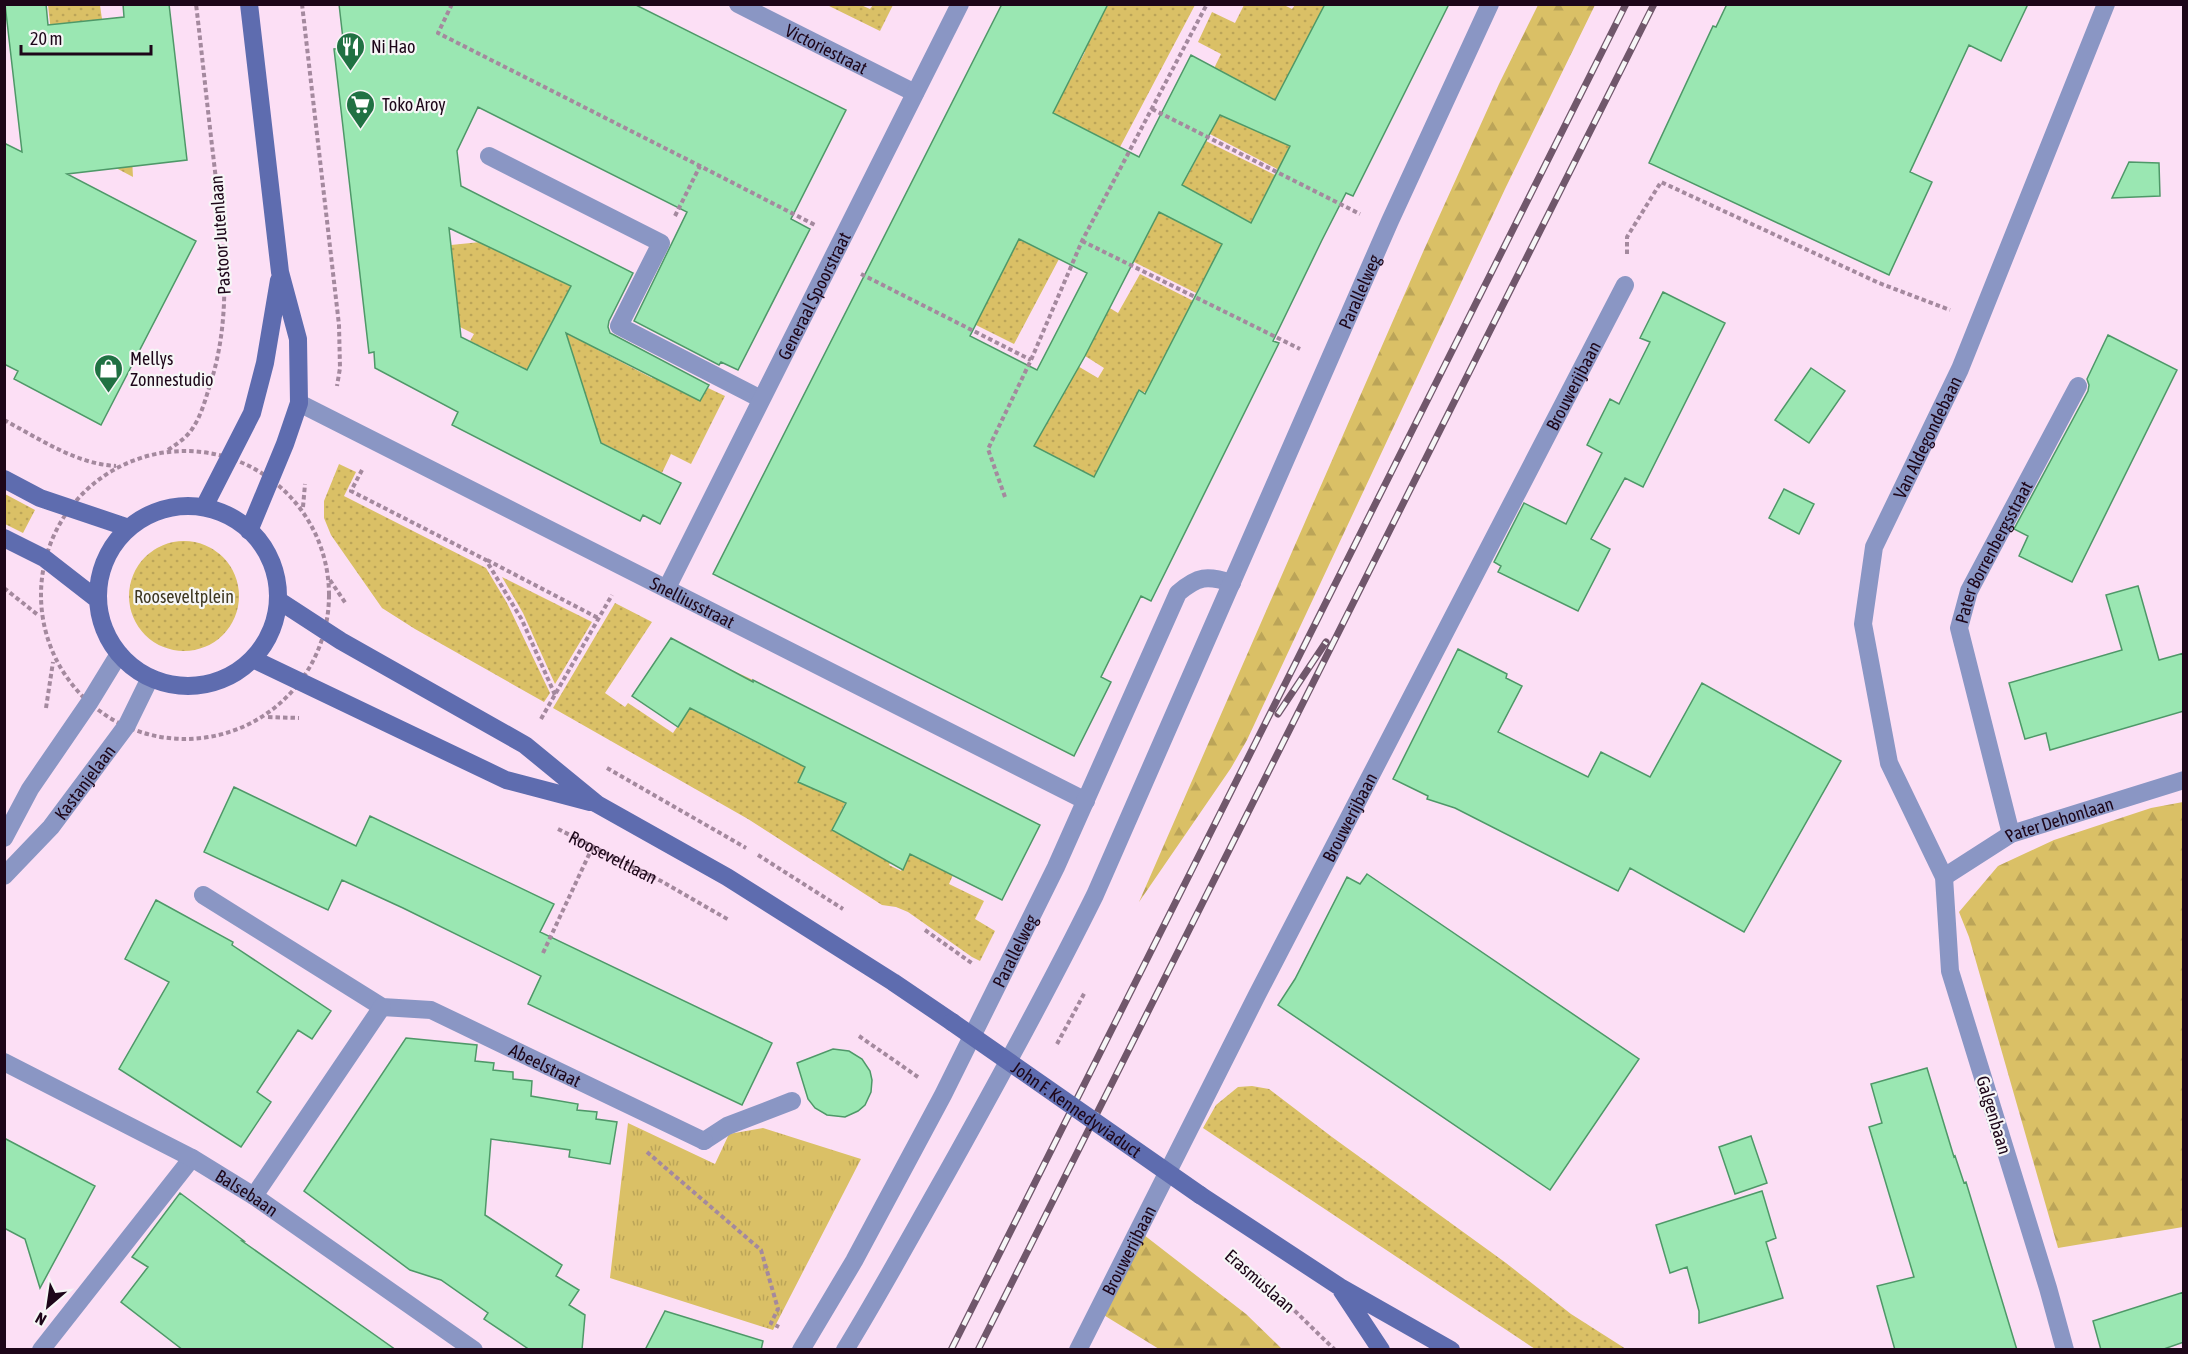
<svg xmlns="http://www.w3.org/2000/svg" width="2188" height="1354" viewBox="0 0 2188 1354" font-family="'Asap Condensed',sans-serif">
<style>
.grass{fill:url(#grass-dots)}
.forest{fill:url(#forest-firs)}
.park{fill:url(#park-tufts)}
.building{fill:#9ae7b2;stroke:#4e9868;stroke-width:1.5;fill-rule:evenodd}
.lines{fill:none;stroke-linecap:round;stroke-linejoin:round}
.path{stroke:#a4899e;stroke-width:4;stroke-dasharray:4.5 3;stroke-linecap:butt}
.lane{stroke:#8a96c4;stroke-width:18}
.street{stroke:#8a96c4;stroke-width:18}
.secondary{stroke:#5e6caf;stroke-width:18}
.rail-casing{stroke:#70576b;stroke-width:7}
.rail{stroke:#f6f6f6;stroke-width:4.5;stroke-dasharray:14;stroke-linecap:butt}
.secondary-bridge{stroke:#5e6caf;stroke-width:18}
.labels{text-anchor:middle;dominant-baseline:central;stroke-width:4.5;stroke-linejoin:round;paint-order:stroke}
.poi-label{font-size:18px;fill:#1d0619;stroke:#f6f6f6;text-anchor:start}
.street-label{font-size:18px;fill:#1d0619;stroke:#f6f6f6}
.park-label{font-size:18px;fill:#3e3721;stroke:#f6f6f6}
</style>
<defs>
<pattern id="grass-dots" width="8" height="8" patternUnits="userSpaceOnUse" patternTransform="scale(1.5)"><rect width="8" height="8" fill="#dac066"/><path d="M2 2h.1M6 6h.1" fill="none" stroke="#bba458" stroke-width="1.8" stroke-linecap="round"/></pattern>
<pattern id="forest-firs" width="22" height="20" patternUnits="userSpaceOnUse" patternTransform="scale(1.5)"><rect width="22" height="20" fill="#dac066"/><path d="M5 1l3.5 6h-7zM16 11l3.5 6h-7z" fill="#bba458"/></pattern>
<pattern id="park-tufts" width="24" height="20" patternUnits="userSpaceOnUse" patternTransform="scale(1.5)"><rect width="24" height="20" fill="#dac066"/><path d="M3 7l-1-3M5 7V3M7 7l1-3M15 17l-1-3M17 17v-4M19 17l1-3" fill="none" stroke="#bba458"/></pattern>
</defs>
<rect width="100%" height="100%" fill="#fcdff5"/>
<path class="grass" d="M48 5H100C107 63 132 118 133 177L63 140Z
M827 5H861L870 9 873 5H893L880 31Z
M1108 5H1195L1120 147 1018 239 1059 259 1014 344 914 294 1069 82 1085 52 1046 32 1104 11Z
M1244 5H1284L1292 9 1295 5H1332L1323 124 1245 84 1286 144 1308 155 1279 170 1202 130 1206 85 1221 54 1198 42 1212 12 1235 23Z
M1206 141 1275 175 1258 209V226L1237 215 1229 230 1206 219 1198 232 1255 261 1239 294 1205 277 1196 293 1116 253 1188 175Z
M520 238 581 291 551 326 579 340 604 335 598 350 652 378 660 363 672 387 700 401 708 388 725 396 691 464 671 454 662 473 588 436 595 423 593 416 564 402 503 363 501 357 470 341 474 334 460 327 451 245Z
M1140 274 1227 318 1154 396 1144 392 1125 417 1101 463 1142 596 1138 601 1092 578 1034 446 1067 388 1076 365 1098 378 1104 368 1082 354 1098 325 1069 308 1074 298 1108 307 1118 313Z
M339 464 356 472 344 496 486 568 507 603 550 693 544 702 415 629 382 608 331 535 324 518V501Z
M5 494 35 510 23 533 5 524Z
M129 596a55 55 0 1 1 110 0a55 55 0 1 1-110 0Z
M502 577 592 622 555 684 523 613Z
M615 603 652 622 605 693 625 707 628 703 673 733 719 664 753 680 729 729 799 764 824 716 830 719 798 782 849 795 832 830 859 845 903 836 889 865 901 871 923 829 953 875 949 884 984 901 975 919 995 931 980 961 972 957 908 912 896 907 882 905 748 819 553 708Z
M1252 1086 1269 1089 1332 1137 1506 1263 1571 1314 1626 1349H1535L1203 1128 1216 1105 1238 1087Z"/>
<path class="forest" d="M1538 5H1595L1505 189 1247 740 1231 768 1139 902 1423 252 1499 84Z
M2183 802V1227L2058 1248 1969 937 1959 912 1998 866 2054 840 2151 808Z
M1144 1235 1246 1314 1282 1349H1159L1102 1314Z"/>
<path class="park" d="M628 1123 715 1164 729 1134 763 1128 861 1159 773 1330 610 1278Z"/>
<path class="building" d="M5 4H46L48 25 124 17 123 4H169L187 160 67 174 196 241 101 425 14 379 18 371 4 364V143L22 152Z
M339 4H634L846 110 791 219 810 229 738 370 721 362 719 365 634 321 687 212 478 107 457 151 461 186 633 273 609 321 608 327 610 333 709 385 700 401 566 333 601 443 681 483 660 524 643 515 640 521 452 425 458 412 375 368 374 352 369 353 334 49 344 48ZM449 228 571 286 527 370 461 337Z
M1002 4H1108L1053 113 1139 157 1191 55 1275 100 1325 4H1449L1353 196 1346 193 1322 240 1273 341 1279 343 1151 601 1141 596 1101 677 1111 682 1074 756 713 574ZM1220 115 1290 146 1251 223 1182 185ZM1159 212 1222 244 1145 394 1139 390 1094 477 1034 446 1085 356ZM1019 239 1087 273 1037 370 970 336Z
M1727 4H2028L2001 61 1969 45 1910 172 1932 182 1889 275 1649 163 1713 26 1716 27Z
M2129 162 2159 163 2160 196 2112 198Z
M1663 292 1725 323 1643 487 1625 478 1591 539 1610 549 1578 611 1498 572 1501 566 1494 562 1524 503 1566 524 1602 453 1587 445 1610 399 1619 404 1650 342 1640 338Z
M2108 335 2177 370 2072 582 2019 556 2028 536 2014 529 2088 391 2089 385 2087 379Z
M1811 368 1845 391 1809 443 1775 420Z
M1784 489 1814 504 1799 534 1769 518Z
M2138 586 2159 660 2184 653V711L2050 750 2046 733 2025 739 2009 683 2122 650 2106 595Z
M671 638 753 682V680L1040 825 1002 900 910 854 903 870 832 830 846 803 798 782 805 767 690 708 678 727 632 696Z
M1458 649 1507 674 1506 678 1522 686 1498 732 1588 777 1601 752 1650 777 1702 683 1841 761 1744 932 1630 868 1618 891 1455 808 1427 799 1428 796 1393 779Z
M234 787 356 846 370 816 554 904 540 932 772 1043 742 1105 528 1004 541 976 403 908 342 880 328 910 204 852Z
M1367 874 1639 1059 1550 1190 1278 1005 1295 979 1347 877 1360 884Z
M156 900 233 942 232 945 331 1011 312 1039 298 1030 257 1092 271 1102 241 1147 119 1069 169 982 125 959Z
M406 1038 477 1045 475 1061 494 1063 493 1070 513 1072V1079L532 1081 531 1096 578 1104 577 1110 597 1112 596 1119 617 1122 610 1164 569 1157 570 1150 491 1139 485 1215 562 1265 556 1276 579 1290 569 1305 585 1315 582 1350H530L484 1319 488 1313 441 1280 410 1270 304 1191Z
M833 1049 849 1051 862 1059 870 1071 872 1080 871 1092 865 1105 858 1111 845 1117 827 1115 815 1108 808 1099 797 1063Z
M1927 1068 1954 1157 1955 1156 1964 1183 1966 1182 2017 1350H1895L1877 1286 1914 1277 1869 1127 1882 1123 1871 1084Z
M1751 1136 1767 1183 1735 1194 1719 1147Z
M4 1138 95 1186 40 1288 25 1239 4 1228Z
M1762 1191 1776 1238 1766 1242 1783 1298 1699 1323V1311L1687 1267 1670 1273 1656 1225Z
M180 1193 244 1241H242L396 1350H183L121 1302 148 1267 132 1257Z
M2184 1292V1342L2161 1350H2101L2093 1321Z
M665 1311 763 1341 761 1350H645Z"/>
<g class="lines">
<g class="path">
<path d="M302 4 339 325 340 368 337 386"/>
<path d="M452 4 438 33 700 166"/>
<path d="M1152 109 1360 214"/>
<path d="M675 216 700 166 815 225"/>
<path d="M1082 241 1300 349"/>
<path d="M1627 254V237L1661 182 1879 283 1950 310"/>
<path d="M861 274 1031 360"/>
<path d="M4 420C40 439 76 464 116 466"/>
<path d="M168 450C178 443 188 437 194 426 201 415 205 401 209 388 235 311 222 233 213 154 207 104 202 54 196 4"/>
<circle cx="185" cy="595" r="144"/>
<path d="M362 470 351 491 486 560 522 620 555 695"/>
<path d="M1005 497 988 449 1031 360 1082 241 1207 4"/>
<path d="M303 507 305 484"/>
<path d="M487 560 600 619"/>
<path d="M330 580 346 604"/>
<path d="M4 588 38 615"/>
<path d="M46 708 53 662"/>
<path d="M268 717 299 718"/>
<path d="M541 719 612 595"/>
<path d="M607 768 746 848"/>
<path id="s1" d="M558 829 661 881 729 920"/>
<path d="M758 855 843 909"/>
<path d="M925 930 973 964"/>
<path d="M543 953 593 846"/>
<path d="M859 1036 918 1077"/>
<path d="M1057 1044 1085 992"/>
<path d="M647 1152 761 1250 778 1309 771 1323 779 1327"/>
<path d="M1257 1274 1335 1350"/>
</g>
<path class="lane" d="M489 156 661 243 619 326 761 399
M704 1141 727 1126 792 1101
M41 1350 192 1158"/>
<g class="street">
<path id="s2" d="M738 4 915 93"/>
<path id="s3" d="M299 403 1086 801"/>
<path id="s4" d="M667 588 960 4"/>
<path id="s5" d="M2011 834 1959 628 1969 591 2078 386"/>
<path d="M4 838 30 789 89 703 119 654"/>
<path id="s6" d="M4 876 51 827 127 725 150 678"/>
<path id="s7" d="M1944 877 2011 834 2184 780"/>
<path id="s8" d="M203 895 382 1007 431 1010 704 1141"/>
<path id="s9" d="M4 1062 192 1158 254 1196 474 1350"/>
<path d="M254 1196 382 1007"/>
<path id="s10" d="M801 1350 854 1261 943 1095 1056 867 1178 593C1198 576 1207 575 1232 583"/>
<path id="s11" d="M845 1350C880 1293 912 1234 945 1176 997 1083 1048 990 1095 895L1390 221 1490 4"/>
<path id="s12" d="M1078 1350 1257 995 1625 285"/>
<path id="s13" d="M2065 1350 2048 1288 1950 971 1944 877 1889 763 1863 624 1874 547 1960 369 2106 4"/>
</g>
<path class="secondary" d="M249 4 280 272 298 339 299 403 285 444 249 531
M4 479 40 498 129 528
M98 596a90 90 0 1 1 180 0a90 90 0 1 1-180 0Z
M204 507 252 413 265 363 279 280
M4 538 44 558 98 600
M278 600 341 641 525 745 597 804 727 877 893 982 952 1022
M253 659 506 780 590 802
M1200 1195 1340 1287 1451 1350
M1342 1291 1381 1350"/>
<defs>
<path id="rail" d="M1278 714 1326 642
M951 1350 1626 4
M978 1350 1654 4"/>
</defs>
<use href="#rail" class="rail-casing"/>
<use href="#rail" class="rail"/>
<path class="secondary-bridge" id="s14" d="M952 1022 1200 1195"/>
</g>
<defs>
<symbol id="restaurant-pin" viewBox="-11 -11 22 30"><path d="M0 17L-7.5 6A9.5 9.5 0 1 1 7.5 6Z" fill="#207143" stroke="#f6f6f6"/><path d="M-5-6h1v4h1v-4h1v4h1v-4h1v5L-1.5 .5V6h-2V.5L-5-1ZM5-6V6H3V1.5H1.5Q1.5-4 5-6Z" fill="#fff"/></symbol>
<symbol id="supermarket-pin" viewBox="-11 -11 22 30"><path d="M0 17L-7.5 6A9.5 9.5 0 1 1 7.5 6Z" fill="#207143" stroke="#f6f6f6"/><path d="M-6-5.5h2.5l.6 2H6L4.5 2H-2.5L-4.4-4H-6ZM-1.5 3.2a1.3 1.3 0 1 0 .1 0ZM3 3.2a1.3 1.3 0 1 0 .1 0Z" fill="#fff"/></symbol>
<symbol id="shop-pin" viewBox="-11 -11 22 30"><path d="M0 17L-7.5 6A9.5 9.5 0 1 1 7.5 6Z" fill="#207143" stroke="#f6f6f6"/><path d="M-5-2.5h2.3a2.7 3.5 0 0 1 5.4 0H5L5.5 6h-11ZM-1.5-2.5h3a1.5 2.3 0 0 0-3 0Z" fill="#fff"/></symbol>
</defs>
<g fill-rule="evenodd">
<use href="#restaurant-pin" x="334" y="30" width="33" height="45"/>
<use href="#supermarket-pin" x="344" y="88" width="33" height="45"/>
<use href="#shop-pin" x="92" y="352" width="33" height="45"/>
</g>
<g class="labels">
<g class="poi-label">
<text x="371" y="46">Ni Hao</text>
<text x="382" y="104">Toko Aroy</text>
<text x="130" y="358">Mellys<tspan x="130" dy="21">Zonnestudio</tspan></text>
</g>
<g class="street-label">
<text stroke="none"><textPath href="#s2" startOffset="99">Victoriestraat</textPath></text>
<text transform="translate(220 235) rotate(-94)">Pastoor Jutenlaan</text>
<text stroke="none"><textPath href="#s11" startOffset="1178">Parallelweg</textPath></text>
<text stroke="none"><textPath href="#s4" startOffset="327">Generaal Spoorstraat</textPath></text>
<text stroke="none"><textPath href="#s12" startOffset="1084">Brouwerijbaan</textPath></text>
<text stroke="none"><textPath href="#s13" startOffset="958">Van Aldegondebaan</textPath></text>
<text stroke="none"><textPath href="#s5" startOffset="296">Pater Borrenbergsstraat</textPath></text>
<text stroke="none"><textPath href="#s3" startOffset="441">Snelliusstraat</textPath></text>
<text stroke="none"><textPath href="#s6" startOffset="124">Kastanjelaan</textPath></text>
<text stroke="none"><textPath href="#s12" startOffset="598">Brouwerijbaan</textPath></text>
<text stroke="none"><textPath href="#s7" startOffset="130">Pater Dehonlaan</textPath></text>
<text stroke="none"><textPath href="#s1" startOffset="62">Rooseveltlaan</textPath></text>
<text stroke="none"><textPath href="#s10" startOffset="453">Parallelweg</textPath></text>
<text stroke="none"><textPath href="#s8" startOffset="387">Abeelstraat</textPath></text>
<text stroke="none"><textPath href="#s14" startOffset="152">John F. Kennedyviaduct</textPath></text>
<text transform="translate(1994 1115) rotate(73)">Galgenbaan</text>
<text stroke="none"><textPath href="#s9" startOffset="276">Balsebaan</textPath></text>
<text stroke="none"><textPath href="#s12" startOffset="112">Brouwerijbaan</textPath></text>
<text transform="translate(1260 1281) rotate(41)">Erasmuslaan</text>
</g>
<g class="park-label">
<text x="184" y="596">Rooseveltplein</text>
</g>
</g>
<rect width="2188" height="1354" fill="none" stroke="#1d0619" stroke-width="12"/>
<g transform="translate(48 1306) rotate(209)" stroke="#f6f6f6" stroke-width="4.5" paint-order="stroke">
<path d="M0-4.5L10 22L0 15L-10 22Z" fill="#1d0619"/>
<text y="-9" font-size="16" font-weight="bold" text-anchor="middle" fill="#1d0619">N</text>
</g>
<path d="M21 45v9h130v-9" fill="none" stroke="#1d0619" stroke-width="3"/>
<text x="30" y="45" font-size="18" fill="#1d0619" stroke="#f6f6f6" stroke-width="4.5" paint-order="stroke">20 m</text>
</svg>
